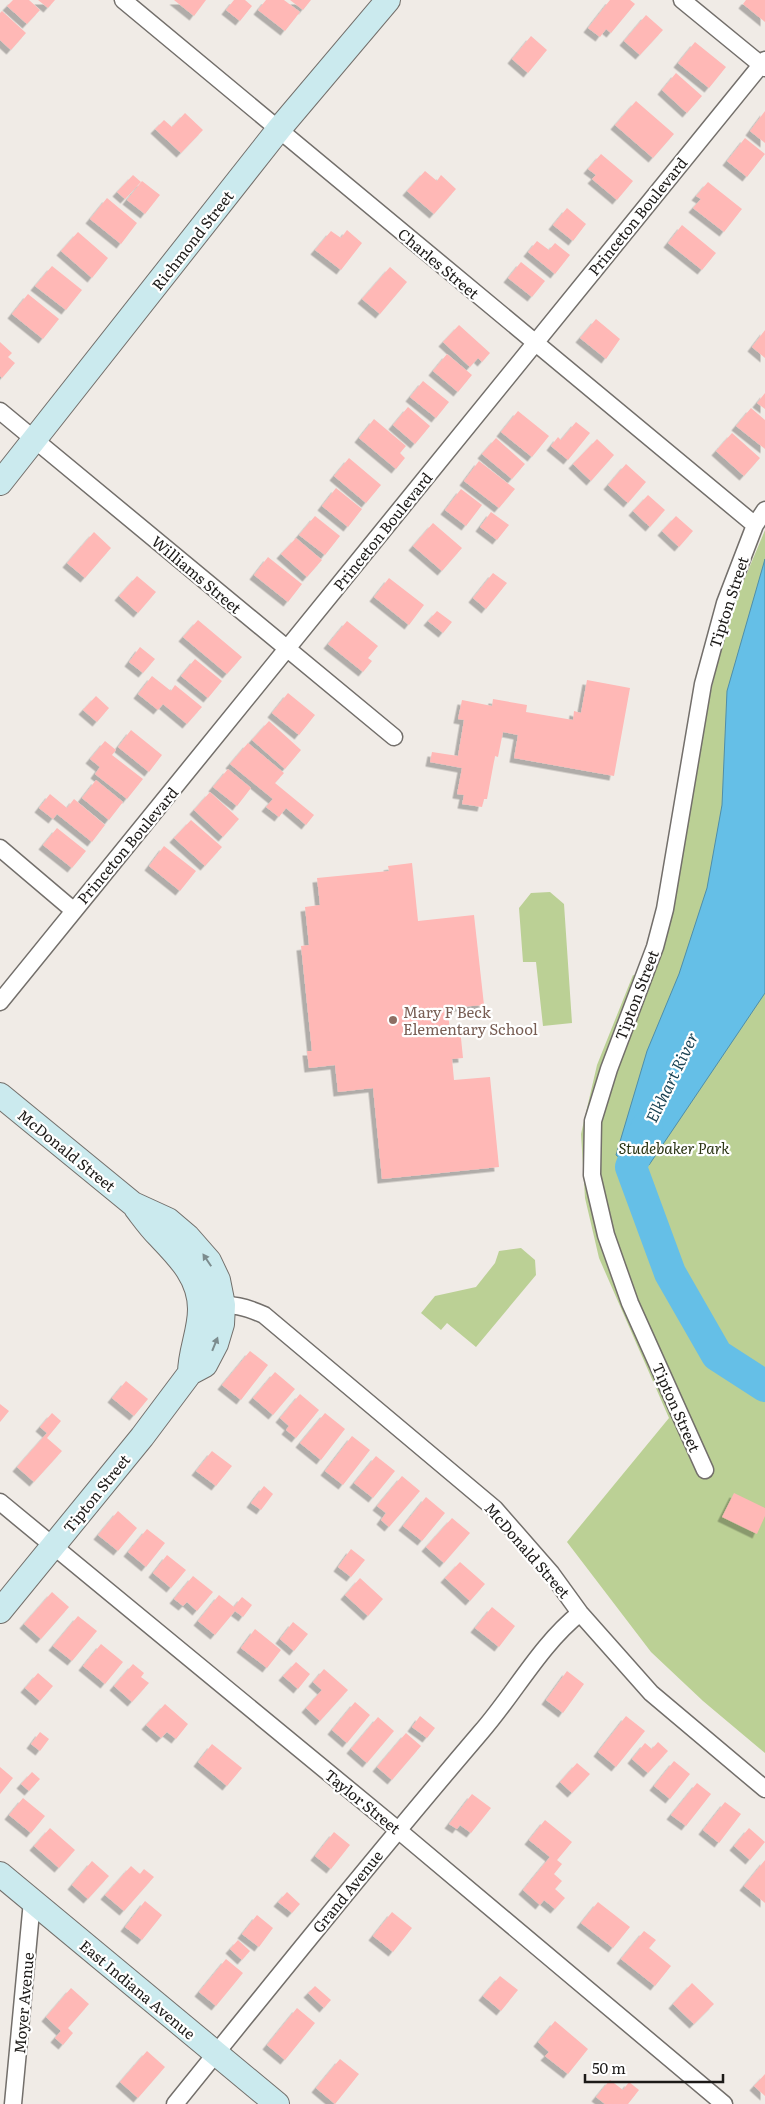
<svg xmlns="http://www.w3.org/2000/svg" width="765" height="2104" viewBox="0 0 765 2104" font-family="Literata,serif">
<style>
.green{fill:#bbd095}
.water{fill:#65bfe7;stroke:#4f8ea9}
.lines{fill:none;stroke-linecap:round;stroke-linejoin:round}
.river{stroke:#65bfe7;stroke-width:32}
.building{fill:#ffb8b6;filter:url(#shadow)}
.street-casing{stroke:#736f6b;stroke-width:19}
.secondary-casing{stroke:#736f6b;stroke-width:26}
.street{stroke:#fff;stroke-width:16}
.secondary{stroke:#cbeaee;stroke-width:24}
.oneway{fill:#7c8c8e}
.education-dot{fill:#8d6e63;stroke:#fff;stroke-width:2}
.labels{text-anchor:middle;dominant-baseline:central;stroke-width:4.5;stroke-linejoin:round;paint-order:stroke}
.street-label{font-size:15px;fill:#1c1a18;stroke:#fff}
.education-label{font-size:15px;fill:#785e54;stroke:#fff;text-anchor:start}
.park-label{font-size:15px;font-style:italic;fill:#2a3413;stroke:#fff}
.water-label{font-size:16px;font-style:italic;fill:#1b4354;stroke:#fff}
</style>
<defs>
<filter id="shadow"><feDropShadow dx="-4.5" dy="4.5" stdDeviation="0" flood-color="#0004"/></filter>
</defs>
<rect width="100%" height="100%" fill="#f0ebe6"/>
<path class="green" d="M765 530V1753L703 1701 651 1652 567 1542 669 1418 599 1258 585 1198 581 1134 597 1065 633 975 651 979 674 904 710 695 720 652 734 604Z
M550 892 564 904 572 1023 543 1026 536 962H523L519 908 531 893Z
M521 1248 535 1260 536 1275 476 1347 447 1323 441 1330 421 1313 435 1296 476 1287 495 1263 499 1251Z"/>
<path class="water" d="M765 559V993L649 1165 631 1167 616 1155 647 1051 679 974 707 888 722 805 727 691Z"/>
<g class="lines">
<path class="river" d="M647 1127 631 1167 670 1273 717 1355 765 1386"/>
</g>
<path class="building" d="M13 0H29L40 10 27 24 7 6Z
M38 0H55L48 8Z
M174 0H206L194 16Z
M234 0H245L252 6 240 21 226 10Z
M266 0H284L300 12 285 31 258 10Z
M290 0H311L303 10Z
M610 0H630L635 4 611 33 606 29 600 37 588 28Z
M746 0H765V22L743 4Z
M2 11 26 33 11 50 0 40V13Z
M646 15 663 30 640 55 624 41Z
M531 36 547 50 528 73 512 59Z
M695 42 726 67 709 88 678 63Z
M676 73 702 96 687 113 662 90Z
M636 101 674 134 653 158 615 125Z
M765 111V143L750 131Z
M185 113 203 130 181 153 155 129 164 120 172 127Z
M745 138 765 154 747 177 727 161Z
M601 154 633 181 617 200 592 179 596 175 588 169Z
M425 171 437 181 441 175 456 189 434 214 407 191Z
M133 175 141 182 125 199 117 192Z
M142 181 160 195 145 214 127 200Z
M708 182 742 209 724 232 693 208 701 199 696 196Z
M107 198 137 223 121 244 90 219Z
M567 208 586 224 573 241 553 225Z
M682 225 716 253 702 270 668 243Z
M347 230 362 243 341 270 315 250 331 231 341 238Z
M78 232 108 258 92 278 61 251Z
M537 241 549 250 555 243 570 255 555 274 528 252Z
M521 262 545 281 532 297 508 278Z
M52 266 82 290 66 310 35 286Z
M390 267 407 282 380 314 362 299Z
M28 294 59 319 43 339 12 314Z
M596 319 620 339 606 359 580 338Z
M459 325 490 353 482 362 478 358 470 367 443 342Z
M765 330V358L752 347Z
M0 342 12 353 8 357 15 363 2 378 0 376Z
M447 354 472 375 458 392 433 371Z
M423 381 449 402 436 418 410 397Z
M765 393V409L757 403Z
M408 407 430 426 415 444 393 425Z
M751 408 765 420V449L736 426Z
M518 411 549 436 532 457 501 432Z
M374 419 406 446 400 453 405 458 396 469 359 438Z
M576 422 590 433 568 460 551 446 558 437 561 440Z
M732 433 760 458 744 476 716 451Z
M496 438 525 464 512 479 482 454Z
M597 439 614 455 591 481 573 464Z
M349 458 381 485 366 503 334 476Z
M479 461 515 489 499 508 464 481Z
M626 464 646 482 628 503 608 485Z
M336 488 362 509 348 527 322 506Z
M461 489 482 505 466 526 445 510Z
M648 495 665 510 650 527 633 511Z
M491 512 509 525 497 540 480 527Z
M315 516 340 536 325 555 299 535Z
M676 516 693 531 679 547 662 531Z
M433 523 462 548 442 571 413 546Z
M94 532 111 548 85 578 67 563Z
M296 538 322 560 307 577 281 554Z
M268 557 302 584 288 602 254 575Z
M493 573 507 583 486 609 473 598Z
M137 576 156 592 138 613 119 596Z
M389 578 424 605 409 625 374 597Z
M437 611 452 622 443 633 428 621Z
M198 620 242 657 227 674 183 637Z
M347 621 378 646 368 658 372 661 363 672 328 644Z
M140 647 155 659 143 673 129 662Z
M195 659 222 681 208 698 181 676Z
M152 676 171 691 175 685 202 707 187 724 163 704 158 710 138 694Z
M587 680 630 688 614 776 514 758 518 735 503 732 498 757 495 756 487 799H484L482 807 462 804 464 795 457 794 462 768 430 762 432 752 458 756 464 720 458 719 462 700 492 706 493 699 527 705 526 712 573 720 574 711 581 713Z
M288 693 315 715 299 735 272 713Z
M96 696 109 708 97 722 83 710Z
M269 721 301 750 285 769 252 740Z
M131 730 162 755 149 772 118 747Z
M105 741 116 750 112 755 143 779 127 799 95 774 100 767 90 759Z
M248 743 284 773 275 783 314 815 306 825 286 808 279 817 266 807 273 799 230 764Z
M228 769 251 788 237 806 213 787Z
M96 780 123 802 109 820 82 798Z
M210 792 239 819 223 837 194 810Z
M50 794 67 808 74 799 105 825 92 842 57 814 53 819 39 808Z
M191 820 222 847 205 866 174 838Z
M57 828 86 851 72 868 43 845Z
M164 846 196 871 180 891 149 866Z
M412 863 418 921 474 915 484 1005 447 1008 450 1029 460 1028 463 1058 452 1059 454 1080 490 1077 499 1167 382 1179 373 1088 338 1092 335 1065 309 1068 307 1051H312L301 946 309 945 305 907 320 905 317 878 389 871 388 866Z
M250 1351 268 1365 241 1400 222 1385Z
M275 1372 295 1389 273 1415 253 1398Z
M126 1381 148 1399 134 1416 112 1398Z
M300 1394 319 1410 296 1438 286 1430 289 1426 280 1418Z
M0 1404 9 1411 0 1422Z
M52 1413 61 1421 47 1438 62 1451 34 1482 17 1467 47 1433 40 1427Z
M325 1413 345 1429 321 1460 300 1443Z
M352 1436 370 1450 343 1485 325 1471Z
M212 1451 232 1466 216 1486 196 1471Z
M376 1456 395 1471 373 1498 354 1483Z
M402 1476 420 1491 389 1527 381 1520 386 1513 377 1506Z
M264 1486 273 1494 261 1510 251 1503Z
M734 1493 765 1508V1516L757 1534 722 1517Z
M426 1497 445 1513 422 1541 403 1526Z
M118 1511 137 1528 118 1551 98 1535Z
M452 1518 470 1533 444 1563 426 1547Z
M147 1529 165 1543 146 1567 128 1552Z
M351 1549 365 1560 351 1577 338 1567Z
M167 1555 186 1570 171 1588 153 1573Z
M460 1562 485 1584 470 1601 445 1578Z
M193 1576 213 1592 197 1611 187 1602 183 1606 174 1599Z
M360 1578 383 1599 368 1616 345 1595Z
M52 1592 69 1607 41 1639 24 1624Z
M219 1595 234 1607 242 1597 252 1605 243 1617 235 1611 215 1635 198 1621Z
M492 1607 515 1626 499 1647 475 1628Z
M78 1616 97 1631 72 1661 53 1646Z
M293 1622 308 1634 294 1651 280 1639Z
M255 1629 281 1650 267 1668 241 1648Z
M101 1644 123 1662 105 1684 83 1666Z
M296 1662 310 1674 298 1689 283 1676Z
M133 1664 144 1673 141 1677 149 1683 132 1702 114 1686Z
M324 1669 348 1690 320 1721 306 1708 322 1690 313 1682Z
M567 1671 584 1684 563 1713 546 1700Z
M38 1673 53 1686 40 1701 25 1688Z
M355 1702 370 1715 347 1743 332 1730Z
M165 1704 188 1724 176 1739 167 1732 161 1738 146 1725Z
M420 1716 435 1728 427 1738 412 1727Z
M626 1716 645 1731 616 1767 598 1752Z
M378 1717 394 1731 367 1763 351 1749Z
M40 1732 49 1739 40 1751 31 1744Z
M406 1733 421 1746 392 1780 377 1767Z
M658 1742 668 1751 648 1773 632 1759 645 1743 652 1749Z
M212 1744 242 1768 227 1786 198 1762Z
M674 1761 690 1774 670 1799 654 1786Z
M577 1763 590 1774 572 1793 560 1782Z
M0 1767 13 1778 0 1794Z
M32 1772 40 1779 29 1791 21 1784Z
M697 1783 711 1794 686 1826 671 1815Z
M472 1794 491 1808 471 1833 460 1825 457 1829 449 1824Z
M23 1798 45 1816 31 1833 9 1815Z
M725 1802 741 1814 719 1843 703 1830Z
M545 1820 572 1842 557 1860 562 1864 554 1874 562 1881 555 1889 565 1898 555 1909 544 1900 540 1905 523 1890 550 1857 529 1840Z
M50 1828 75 1850 59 1868 34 1846Z
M749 1828 765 1842 750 1860 734 1846Z
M334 1832 350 1845 331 1869 315 1856Z
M765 1860V1903L744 1886Z
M92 1861 109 1876 88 1899 72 1885Z
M131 1866 140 1874 144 1869 154 1877 124 1911 105 1895Z
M287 1892 300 1904 292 1913 278 1902Z
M145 1901 162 1915 142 1940 125 1927Z
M598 1902 630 1927 613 1948 581 1923Z
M392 1912 412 1928 393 1952 373 1936Z
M257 1915 273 1928 259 1947 242 1934Z
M644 1931 656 1940 649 1948 671 1966 655 1986 621 1959Z
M238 1940 250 1951 242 1960 230 1949Z
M226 1959 243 1973 216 2006 199 1992Z
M500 1976 518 1990 501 2011 483 1996Z
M692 1983 714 2004 694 2024 673 2004Z
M315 1986 331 2000 324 2008 308 1993Z
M71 1988 89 2004 68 2028 73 2033 63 2045 55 2038 61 2031 46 2017Z
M297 2008 315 2023 285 2060 267 2045Z
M555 2021 588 2049 568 2074 545 2056 549 2052 538 2042Z
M147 2051 165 2067 138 2098 120 2082Z
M340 2059 359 2074 335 2104 316 2088Z
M765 2074V2096L754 2086Z
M610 2080 623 2090 629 2082 639 2090 628 2104H605L596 2097Z"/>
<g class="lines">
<defs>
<path id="street" d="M123 0 755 525
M682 0 765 68
M0 411 394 737
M0 848 73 910
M0 1002 765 60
M212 1306C232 1303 246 1307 264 1315L495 1509 551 1573 580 1613 651 1693 765 1789
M705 1470 630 1303 606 1235 592 1175 593 1121 609 1069 655 947 665 909 703 684 725 603 755 525 765 510
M0 1502 398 1830 724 2104
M13 2104 32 1901
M175 2104C276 1979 377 1854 481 1732 515 1693 540 1645 580 1613"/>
<path id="secondary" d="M0 483 279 129 388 0
M0 1095 133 1204 168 1220 188 1237 209 1261 218 1280 223 1305 222 1324 216 1344 205 1365 190 1373 142 1437 0 1611
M136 1208C143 1217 150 1227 158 1235 178 1256 200 1277 200 1309 200 1332 190 1351 190 1373
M0 1874 277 2104"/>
</defs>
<use href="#street" class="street-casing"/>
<use href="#secondary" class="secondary-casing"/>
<use href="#street" class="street"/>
<use href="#secondary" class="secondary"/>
</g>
<defs><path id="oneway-solid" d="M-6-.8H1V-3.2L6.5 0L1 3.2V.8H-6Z" transform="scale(1.25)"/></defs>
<g class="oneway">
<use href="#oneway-solid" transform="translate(207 1260) rotate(-124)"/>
<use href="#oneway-solid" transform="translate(215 1344) rotate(-68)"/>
</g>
<circle class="education-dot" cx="393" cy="1020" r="5"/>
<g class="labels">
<g class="street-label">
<text transform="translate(637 216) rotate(-51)">Princeton Boulevard</text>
<text transform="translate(192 240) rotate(-52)">Richmond Street</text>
<text transform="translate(439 263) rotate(40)">Charles Street</text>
<text transform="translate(382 531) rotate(-51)">Princeton Boulevard</text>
<text transform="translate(197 574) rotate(40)">Williams Street</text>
<text transform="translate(728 602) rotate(-72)">Tipton Street</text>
<text transform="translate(127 845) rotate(-50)">Princeton Boulevard</text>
<text transform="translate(636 995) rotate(-69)">Tipton Street</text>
<text transform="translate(67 1150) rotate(39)">McDonald Street</text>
<text transform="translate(677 1407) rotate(66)">Tipton Street</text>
<text transform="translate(96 1493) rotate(-51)">Tipton Street</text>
<text transform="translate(528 1550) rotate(49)">McDonald Street</text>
<text transform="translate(363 1801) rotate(39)">Taylor Street</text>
<text transform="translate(347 1891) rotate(-51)">Grand Avenue</text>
<text transform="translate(138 1989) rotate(40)">East Indiana Avenue</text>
<text transform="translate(23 2003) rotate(-85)">Moyer Avenue</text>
</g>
<g class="education-label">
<text x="403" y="1011">Mary F Beck<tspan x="403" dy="17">Elementary School</tspan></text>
</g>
<g class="park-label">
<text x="674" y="1147">Studebaker Park</text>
</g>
<g class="water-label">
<text transform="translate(671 1077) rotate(-64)">Elkhart River</text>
</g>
</g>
<path d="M585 2074v8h138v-8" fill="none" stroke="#1c1a18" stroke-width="2.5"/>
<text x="592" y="2074" font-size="15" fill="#1c1a18" stroke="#ffffff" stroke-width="4" paint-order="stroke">50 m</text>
</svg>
